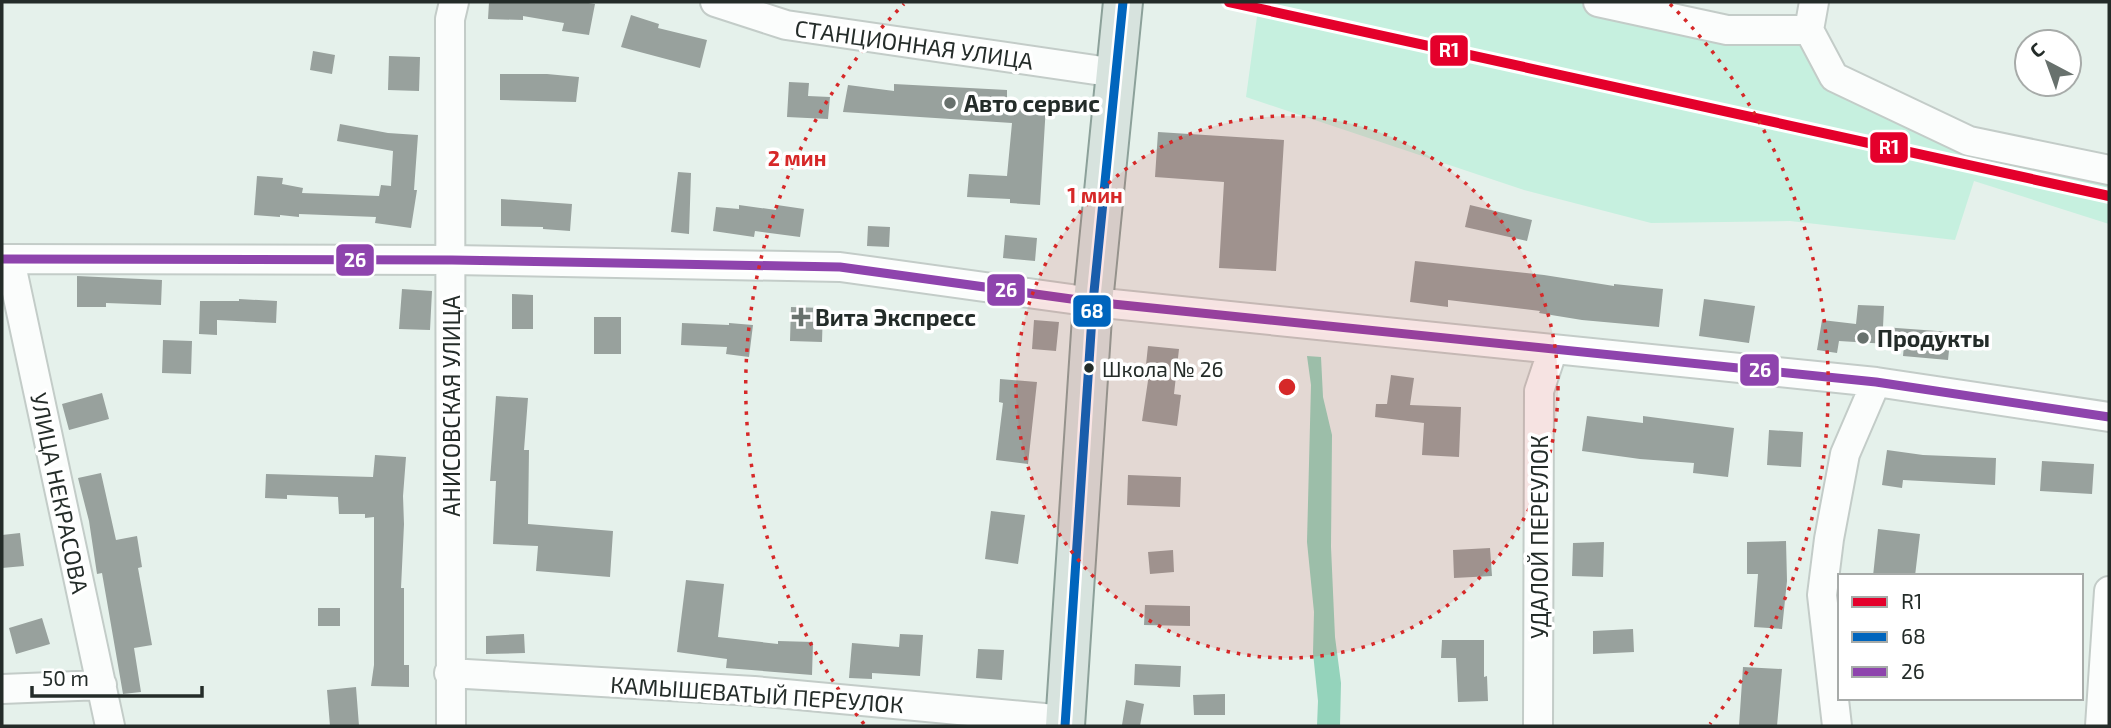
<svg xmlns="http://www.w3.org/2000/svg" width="2111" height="728" viewBox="0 0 2111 728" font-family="'Exo 2',sans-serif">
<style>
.green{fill:#c6f0df}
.water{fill:#94d3bb}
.building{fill:#98a19d}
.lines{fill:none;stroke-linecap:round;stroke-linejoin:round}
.street-casing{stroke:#c3ccc8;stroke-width:32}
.primary-casing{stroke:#8ca19a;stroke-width:42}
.street{stroke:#fbfdfc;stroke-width:28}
.primary{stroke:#d7e3de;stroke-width:38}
.bus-1-casing{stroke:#fff;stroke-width:14}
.bus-2-casing{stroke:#fff;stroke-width:14}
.bus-1{stroke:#0065bd;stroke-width:9}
.bus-2{stroke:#8e44ad;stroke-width:9}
.rail-1-casing{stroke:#fff;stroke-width:16}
.rail-1{stroke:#e4002b;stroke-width:10}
.ring{fill:none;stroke:#d62828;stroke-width:3.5;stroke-dasharray:3.5 7}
.poi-dot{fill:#68716d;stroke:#fff;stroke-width:2.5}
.bus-dot{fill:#242c29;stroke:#fff;stroke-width:2.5}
.labels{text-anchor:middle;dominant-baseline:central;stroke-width:7;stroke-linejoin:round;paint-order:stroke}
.bus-label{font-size:21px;fill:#242c29;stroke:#fff;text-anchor:start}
.street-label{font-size:23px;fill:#242c29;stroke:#fff}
.poi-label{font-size:23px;font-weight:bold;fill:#242c29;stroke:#fff;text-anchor:start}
.centre{fill:#d62828;stroke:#fff;stroke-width:3.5}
.ring-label{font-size:21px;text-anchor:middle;font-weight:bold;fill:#d62828;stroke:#fff;stroke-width:7;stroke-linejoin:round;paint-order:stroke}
.line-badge{stroke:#fff;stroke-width:2.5}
.badge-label{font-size:19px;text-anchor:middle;font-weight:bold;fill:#fff}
</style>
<rect width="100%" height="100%" fill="#e5f1eb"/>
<path class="green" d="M1259 2H1623L1784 22 1830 85 1925 134 2109 163V224L1974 181 1955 240 1790 221 1651 223 1524 190 1246 97Z"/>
<path class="water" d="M1307 356 1321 357 1323 397 1332 435 1331 547 1335 637 1341 683 1340 726H1317L1318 701 1313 653 1314 612 1307 542 1311 385Z"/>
<path class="building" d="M489 2H582L595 4 589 35 562 31 564 23 523 16V20L488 19Z
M631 15 659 24 658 28 707 40 700 68 621 47Z
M313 51 335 55 332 74 310 70Z
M389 56 420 57 419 91 388 90Z
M500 74H547L579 77 576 102 500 100Z
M789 82 809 83 808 96 830 97 828 119 787 117Z
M894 84 1007 90V102L1046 105 1040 205 1010 203V199L967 197 969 174 1007 176 1012 123 843 112 848 85 894 91Z
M340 124 388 133 418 135 414 190H417L411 228 375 223 376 217 299 214V217L280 215V217L254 215 257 176 283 178 282 184 303 188 302 193 379 196 381 185 391 186 393 151 337 141Z
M1158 132 1284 140 1276 271 1219 268 1224 182 1155 177Z
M678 172 691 173 689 234 671 232Z
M501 199 572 204 570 231 543 229V227L501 226Z
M739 205 776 210 777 205 804 209 800 237 755 231 754 237 713 231 716 207 739 209Z
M1470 205 1532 220 1527 241 1465 227Z
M868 226 890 227 889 247 867 246Z
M1005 235 1037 238 1035 261 1003 258Z
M1415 261 1544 275 1614 286V284L1663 289 1659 327 1582 320 1539 313 1540 311 1448 300V307L1410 302Z
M77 276 162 280 161 305 106 303V307H77Z
M402 289 432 291 430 330 399 329Z
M512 294 533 295V329H512Z
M239 299 277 301 276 323 217 320V335L199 334 200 301H239Z
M1704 299 1755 306 1749 343 1699 336Z
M1858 305 1884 306 1883 327 1951 332 1948 360 1903 356 1904 345 1839 341 1837 353 1817 350 1822 320 1856 324Z
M791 307 823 308 822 342 790 341Z
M594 317H621V354H594Z
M1034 320 1059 322 1056 351 1032 349Z
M682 323 729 325V323L753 325 749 357 726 354 727 347 681 345Z
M163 340 192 341 191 374 162 373Z
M1148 346 1179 349 1174 394 1181 395 1177 426 1142 421 1149 374H1145Z
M1391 375 1414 378 1410 405 1461 407 1459 457 1422 455 1424 423 1375 417 1376 404H1387Z
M1000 379 1037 382 1028 464 996 460 1003 403 999 402Z
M102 393 109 419 69 430 62 404Z
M496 396 528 398 524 450H529L528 524 613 531 610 577 536 571 538 546 493 544 496 481H490Z
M1587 416 1643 423V416L1734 428 1728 477 1693 473 1694 463 1640 459 1582 451Z
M1769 430 1803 432 1801 467 1767 465Z
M1887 450 1923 455 1996 458 1995 485 1903 480 1902 488 1882 485Z
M375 455 406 457 403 496 404 524 401 588H404V665H409V687L371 686 374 665V517L365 518V514H339L338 497 287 495V499L265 498 266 474 373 477Z
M2042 461 2094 464 2092 494 2040 491Z
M101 473 116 540 137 536 142 567 138 568 152 645 134 648 141 692 123 694 102 573 97 574 89 521 78 478Z
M1128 475 1181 477 1180 507 1127 505Z
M991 511 1025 515 1018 564 985 559Z
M1878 529 1920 534 1915 576H1873Z
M20 533 24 566 2 568V535Z
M1786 541 1787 581 1782 629 1754 627 1758 574H1747V542Z
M1604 542 1603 577 1572 576 1573 543Z
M1490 548 1492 576 1454 578 1453 550Z
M1173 550 1174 572 1150 574 1148 552Z
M686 580 724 584 718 637 778 644V641L813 642 812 675 726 668 727 659 677 652Z
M1145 605 1190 606V626L1144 625Z
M318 608H340V626H318Z
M42 618 50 644 16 654 9 628Z
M1633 629 1634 652 1593 654V631Z
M524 634 525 653 486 654V636Z
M900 634 923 635 920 676 872 673V679L849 678 852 643 899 647Z
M1442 640H1484V677L1487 676 1488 701 1458 702 1456 658H1441Z
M978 649 1004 650 1002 680 976 678Z
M1135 664 1181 666 1180 687 1134 685Z
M1743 667 1782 669 1777 726H1739Z
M356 687 359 726H330L327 690Z
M1225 694V715H1194L1193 695Z
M1126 700 1144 704 1140 726 1122 725Z"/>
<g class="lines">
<defs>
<path id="street" d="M715 2 786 25 1116 73
M1598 2 1727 30H1809
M1809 30 1834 77 1969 141 2109 170
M1809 30 1814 2
M2 259 452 260 840 267 1093 302 1876 382 2109 417
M10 260 110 726
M449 673 754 691 1065 720
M2 689 102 685
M451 726 450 19 454 2
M1538 726 1539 391 1553 349
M1837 726 1822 595 1829 539 1845 454 1876 382
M2100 726 2109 591"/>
<path id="primary" d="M1065 726 1093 302 1123 2"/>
</defs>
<use href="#street" class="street-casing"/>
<use href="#primary" class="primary-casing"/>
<use href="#street" class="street"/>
<use href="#primary" class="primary"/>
<defs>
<path id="bus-1" d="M1065 726 1093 302 1123 2"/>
<path id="bus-2" d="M2 259 452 260 840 267 1093 302 1876 382 2109 417"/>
</defs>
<use href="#bus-1" class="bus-1-casing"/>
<use href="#bus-2" class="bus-2-casing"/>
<use href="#bus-1" class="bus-1"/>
<use href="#bus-2" class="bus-2"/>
<defs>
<path id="rail-1" d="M1229 2 2109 196"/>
</defs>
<use href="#rail-1" class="rail-1-casing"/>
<use href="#rail-1" class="rail-1"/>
</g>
<circle cx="1287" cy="387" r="271" fill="#d62828" fill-opacity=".12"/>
<g class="ring">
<circle cx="1287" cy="387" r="271"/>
<path d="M864 724A541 541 0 0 1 904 4M1670 4A541 541 0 0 1 1710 724"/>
</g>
<g class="poi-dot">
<circle cx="950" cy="103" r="7"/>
<path d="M797.5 306.5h7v7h7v7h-7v7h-7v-7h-7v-7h7z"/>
<circle cx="1863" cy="338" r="7"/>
</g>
<circle class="bus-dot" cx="1089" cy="368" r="6"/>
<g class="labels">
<g class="bus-label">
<text x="1102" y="368">Школа № 26</text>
</g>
<g class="street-label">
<text transform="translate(914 44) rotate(8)">СТАНЦИОННАЯ УЛИЦА</text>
<text transform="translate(451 406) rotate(-90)">АНИСОВСКАЯ УЛИЦА</text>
<text transform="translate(60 493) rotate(78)">УЛИЦА НЕКРАСОВА</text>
<text transform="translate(1539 537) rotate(-90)">УДАЛОЙ ПЕРЕУЛОК</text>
<text transform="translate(757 694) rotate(4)">КАМЫШЕВАТЫЙ ПЕРЕУЛОК</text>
</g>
<g class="poi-label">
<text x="964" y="103">Авто сервис</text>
<text x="815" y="317">Вита Экспресс</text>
<text x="1877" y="338">Продукты</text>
</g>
</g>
<circle cx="1287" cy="387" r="10" class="centre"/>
<g class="ring-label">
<text x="797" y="166">2 мин</text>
<text x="1095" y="203">1 мин</text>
</g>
<g class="line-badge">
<rect x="1429" y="34" width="40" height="33" rx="7" fill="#e4002b"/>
<rect x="1869" y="131" width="40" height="33" rx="7" fill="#e4002b"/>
<rect x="335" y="243" width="40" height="34" rx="7" fill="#8e44ad"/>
<rect x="986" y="273" width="40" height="34" rx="7" fill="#8e44ad"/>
<rect x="1072" y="294" width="40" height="34" rx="7" fill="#0065bd"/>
<rect x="1739" y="353" width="41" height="34" rx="7" fill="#8e44ad"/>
</g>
<g class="badge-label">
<text x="1449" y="57">R1</text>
<text x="1889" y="154">R1</text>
<text x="355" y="267">26</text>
<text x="1006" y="297">26</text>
<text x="1092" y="318">68</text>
<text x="1760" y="377">26</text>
</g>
<rect width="2111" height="728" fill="none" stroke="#242c29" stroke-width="7"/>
<rect x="1838" y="574" width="245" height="126" fill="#ffffff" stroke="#a7aba9" stroke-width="2"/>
<rect x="1852" y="597" width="35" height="10" fill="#e4002b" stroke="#a7aba9" stroke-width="2"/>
<text x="1901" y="609" font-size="21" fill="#242c29">R1</text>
<rect x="1852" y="632" width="35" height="10" fill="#0065bd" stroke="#a7aba9" stroke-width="2"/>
<text x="1901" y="644" font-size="21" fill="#242c29">68</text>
<rect x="1852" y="667" width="35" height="10" fill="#8e44ad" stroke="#a7aba9" stroke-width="2"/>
<text x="1901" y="679" font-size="21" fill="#242c29">26</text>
<g transform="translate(2048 63) rotate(319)"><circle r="33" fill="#ffffff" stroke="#a7aba9" stroke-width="2"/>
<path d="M0-5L12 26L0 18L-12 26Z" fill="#68716d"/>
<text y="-10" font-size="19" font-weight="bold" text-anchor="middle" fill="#242c29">С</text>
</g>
<path d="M32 686v10h170v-10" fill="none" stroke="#242c29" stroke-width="3.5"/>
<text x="42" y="686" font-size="21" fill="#242c29" stroke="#ffffff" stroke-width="5" paint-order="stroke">50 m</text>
</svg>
